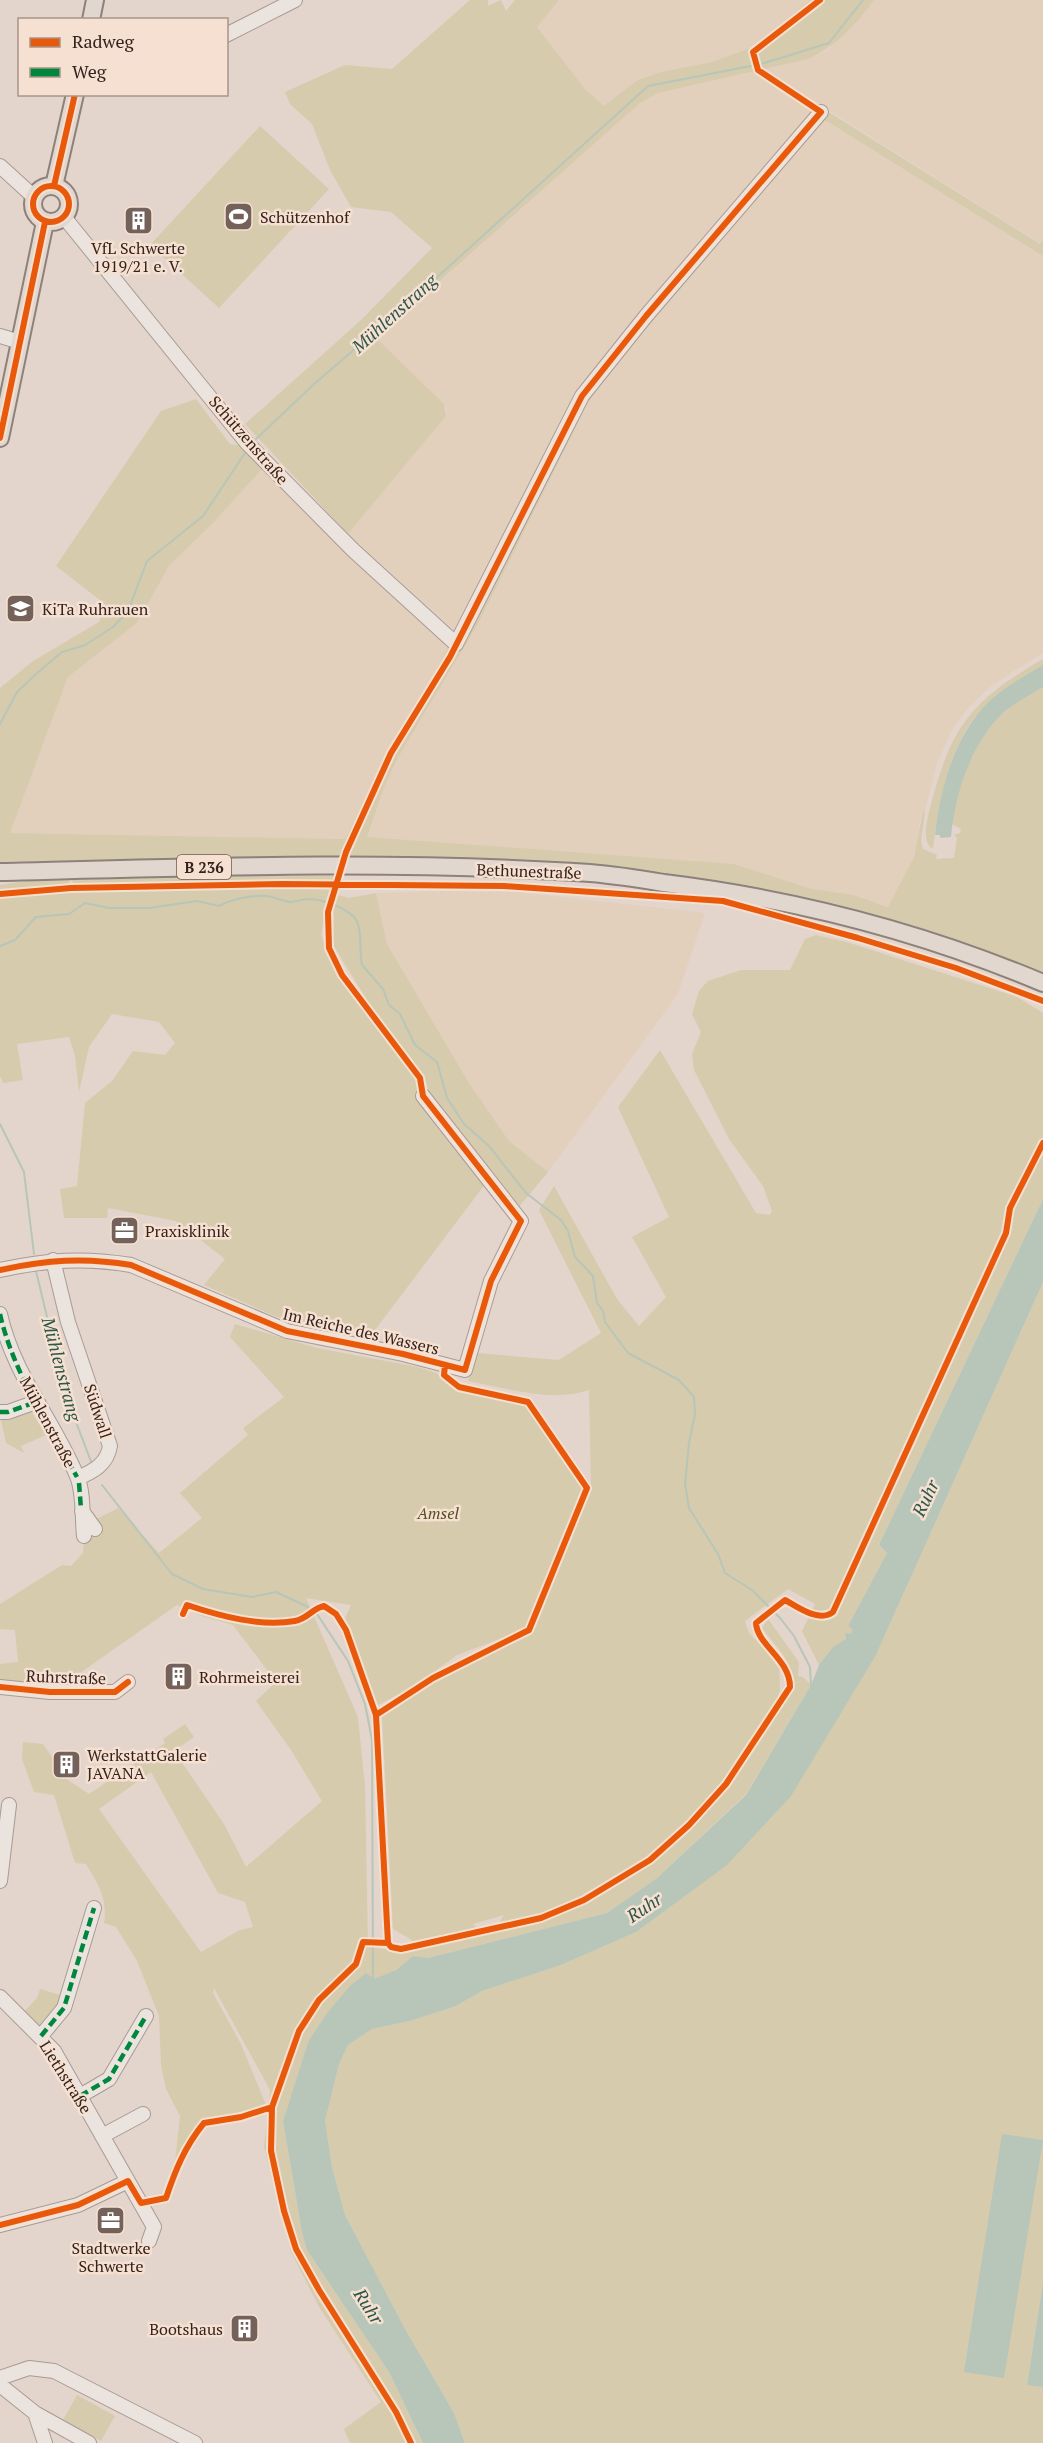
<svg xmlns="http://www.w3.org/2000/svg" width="1043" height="2443" viewBox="0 0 1043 2443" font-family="'PT Serif',serif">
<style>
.farmland{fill:#e3d0bc}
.green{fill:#d6cbad;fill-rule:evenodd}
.water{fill:#b7c6b8}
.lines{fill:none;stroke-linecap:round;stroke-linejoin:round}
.stream{stroke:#b7c6b8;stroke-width:2}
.minor-casing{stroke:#a89b95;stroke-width:16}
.major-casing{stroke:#8d817b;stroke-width:20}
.minor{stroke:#ebe3dd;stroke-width:14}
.major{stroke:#e2d7ce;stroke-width:16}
.quiet{stroke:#00873e;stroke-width:4.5;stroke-dasharray:9 4.5;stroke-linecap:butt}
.cycleway-casing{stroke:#f5e0d1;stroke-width:10}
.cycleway{stroke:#e8590c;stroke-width:6}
.labels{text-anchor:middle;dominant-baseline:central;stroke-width:5;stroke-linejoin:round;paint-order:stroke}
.shield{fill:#f5e0d1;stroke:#6f5b53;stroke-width:1.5}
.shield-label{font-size:15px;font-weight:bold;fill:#36221d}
.poi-label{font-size:16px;fill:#36221d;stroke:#f5e0d1;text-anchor:start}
.street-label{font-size:16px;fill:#36221d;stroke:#f5e0d1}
.park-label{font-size:16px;font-style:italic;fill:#525124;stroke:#f5e0d1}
.water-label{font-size:18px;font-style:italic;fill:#2c5648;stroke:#f5e0d1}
</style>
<rect width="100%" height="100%" fill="#e3d5cb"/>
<path class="farmland" d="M559 0H810L754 47 712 62 659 72 636 81 604 107 585 89 537 27Z
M874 0H1043V240L1041 244 763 69 808 59 826 51 864 13Z
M756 71 815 110 623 338 455 631 348 534 446 416 447 411 444 404 376 339 640 103 658 93Z
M825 120 1043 256V653L991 686 969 707 952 730 937 764 925 811H922L914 857 889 907 854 895 812 889 734 864 367 838 385 785 399 756 478 624 590 399 615 365Z
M264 467 449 644 441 663 393 741 345 839 10 833 68 677 137 623 169 566 215 521Z
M442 891 516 892 705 913 678 994 548 1172 509 1141 469 1083 387 944 376 893Z"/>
<path class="green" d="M470 0H488V6L501 0 506 11 515 0H559L537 27 585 89 604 106 636 81 660 72 712 62 753 47 810 0H874C857 24 835 47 808 59L658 93 640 103 376 338 444 404 446 416 348 534 245 424 360 321 432 248 391 212 351 207 330 170 312 124 290 104 285 92 345 65 392 69Z
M827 111 1040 244 1043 240V256L825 120 615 365 590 399 478 624 399 756 385 785 367 837 734 864 812 889 854 895 888 907 914 857 923 811H925L921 841 923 849 937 855 936 859 954 858 957 838 954 835 960 833 961 829 952 824C957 785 976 734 1008 709 1018 701 1031 694 1043 687V976C903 917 764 883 614 868 584 865 553 866 523 865 464 862 405 860 346 858L406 730 409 731 413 725 410 723 450 661 584 399Z
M260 126 329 189 219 308 150 245Z
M196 399 230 444 245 446 264 467 215 521 169 566 137 623 68 677 10 833 345 839 393 741 441 663 449 644V655L392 747 342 857 0 862V688L33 661 99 622 105 604 56 566 161 411Z
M1043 659V665C1021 679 998 692 980 711 949 745 939 804 933 848H931C922 839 927 820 930 808 951 726 971 701 1043 659Z
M185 876H337L336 881 310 885 80 887 74 885 72 880Z
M39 879 71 880 65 886 0 892V885Z
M288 886 308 889 331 887 330 893 349 898 376 893 387 944 469 1083 509 1141 548 1172 518 1208 429 1092 424 1075 377 1016 333 945 334 913H325L321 935 335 969 412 1073 422 1099 486 1183 372 1334 293 1324 204 1285 225 1259 176 1221 108 1208 107 1218H64L60 1189 77 1186 85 1103 112 1081 133 1051 165 1055 175 1043 159 1022 112 1014 89 1047 79 1092 75 1056 69 1037 17 1044 23 1080 3 1083 0 1076V896L65 890Z
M816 935 850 943 1017 997 1043 1013V1199L879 1545 887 1553 848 1626 852 1629 851 1634 845 1636 846 1639 833 1647 819 1665 802 1631 815 1604 788 1589 745 1621 749 1633 779 1664 780 1690 776 1702 787 1701C802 1669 781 1653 762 1628L768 1619 799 1662 798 1676 803 1677 811 1685 746 1794 657 1878 607 1913 428 1958 413 1956 308 2042 283 2121 302 2232 307 2250 389 2372 423 2443H350L344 2429 381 2402 319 2307 291 2252 264 2147 268 2111 241 2120 204 2123 203 2121 190 2136 174 2171 180 2116 166 2089 161 2065 159 2016 137 1961 116 1927 104 1923C108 1899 98 1884 86 1864L75 1863 54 1795 34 1792 22 1759 23 1742 43 1744 68 1780 89 1794 165 1743 163 1739 185 1724 194 1737 174 1751 224 1824 246 1867 322 1801 291 1750 256 1701 276 1682 233 1625 202 1616 177 1605 70 1680 0 1682V1664L18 1662 15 1630 0 1629V1604L62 1565 71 1566 83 1553 85 1525 118 1508 159 1553 202 1518 180 1493 248 1435 243 1428 284 1397 230 1337 235 1324 317 1348 418 1367 436 1373 458 1388 526 1402 583 1489 529 1628 457 1655 413 1687 378 1705 345 1618 351 1605 306 1598 358 1717 365 1786 368 1947 406 1952 412 1940 393 1929 382 1716 452 1672 532 1633 591 1484 589 1390C552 1403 507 1388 468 1381L477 1353 559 1360 601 1333 539 1210 554 1186 617 1299 639 1326 666 1297 632 1237 669 1217 618 1107 660 1050 756 1213 770 1215 772 1211 763 1186 729 1139 694 1070 692 1054 701 1032 692 1014 699 991 708 981 741 970H790L805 939ZM151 1772 218 1893 245 1902 253 1927 240 1930 201 1952 99 1809ZM504 1915 493 1933 484 1934 473 1924ZM214 1988 270 2090 268 2110 241 2044 213 1993Z
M1043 1282V2282L1027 2384 1043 2387V2443H465L454 2413 405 2329 345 2215 332 2167 325 2121 339 2064 348 2045 372 2029 410 2021 456 2006 482 1991 561 1965 636 1932 876 1655Z
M30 1409 46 1435 21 1446 24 1453 6 1443 1 1420Z
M40 1989 67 1997 43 2034 23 2013 37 1998Z
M77 2395 115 2416 101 2441 63 2420Z"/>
<path class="water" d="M1043 665V687C1030 695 1016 702 1004 712 971 743 955 793 951 837L940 838V835H935C940 792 952 745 980 711 997 691 1021 678 1043 665Z
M1043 1199V1282L876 1655 791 1796 727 1865 636 1932 561 1965 482 1991 456 2006 410 2021 372 2029 348 2045 339 2064 325 2121 332 2167 345 2215 405 2329 454 2413 465 2443H423L389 2372 307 2250 302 2232 283 2121 308 2042 327 2013 351 1985 366 1973 374 1979 396 1970 413 1956 428 1958 607 1913 657 1878 746 1795 811 1685 819 1665 833 1647 846 1639 845 1633 851 1634 852 1629 848 1626 887 1553 879 1545Z
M1002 2134 1043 2140 1004 2378 964 2372Z
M1043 2282V2387L1027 2385Z"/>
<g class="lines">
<path class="stream" d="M254 441 313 385 422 291 648 86 761 64 829 43 863 0
M0 724 17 692 36 674 62 652 85 645 113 627 128 611 147 561 203 516 247 450
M0 946 15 940 36 917 69 914 85 903 109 908H149L197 901 219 906C232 899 251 895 267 896 275 897 282 901 290 902 295 902 302 899 308 899 322 899 344 907 354 917 363 926 359 953 362 965L383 989 389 1005 400 1014 415 1045 437 1062 447 1098 464 1124 489 1146 526 1193 561 1220 568 1231 575 1257 593 1276 597 1303 603 1311 605 1322 628 1353 679 1380 694 1397 695 1414 689 1443 685 1484 689 1508 718 1554 725 1573 752 1590 780 1618 794 1636 810 1667 811 1685
M0 1124 24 1172 34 1254
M36 1271 66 1396 92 1464
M102 1485 172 1574 203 1589 252 1597 276 1592 306 1606 317 1614 348 1661 365 1704 372 1740 373 1980"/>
<defs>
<path id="minor" d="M226 35 295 0
M0 166 34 197
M64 217 247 443 353 550 456 644 582 396 646 316 821 112
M0 336 20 342
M53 1260 68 1322 110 1446C107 1464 94 1471 78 1478
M0 1270C46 1260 84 1257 131 1265L287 1331 403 1354 465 1370 491 1281 521 1221 423 1096
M0 1314C13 1374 54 1421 77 1476 84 1493 82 1518 84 1536
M0 1412H8L36 1402
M82 1511 95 1529
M0 1687 50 1692H115L128 1682
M0 1881 9 1805
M0 1997 54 2051 154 2227 149 2241
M41 2036 64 2008 94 1908
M80 2096 109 2079 146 2016
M102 2136 143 2114
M0 2225 78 2205 128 2181
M0 2378 29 2368 54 2371 195 2443
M0 2385 35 2413 45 2443
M35 2413 89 2443"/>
<path id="major" d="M91 20 95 0
M33 204a18 18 0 1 1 36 0a18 18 0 1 1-36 0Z
M54 186 75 94
M0 438 45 222
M0 872C196 867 394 860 590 873 615 875 640 879 664 883 794 899 922 932 1043 983"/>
</defs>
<use href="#minor" class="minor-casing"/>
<use href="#major" class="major-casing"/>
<use href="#minor" class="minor"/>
<use href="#major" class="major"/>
<path class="quiet" d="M0 1314C13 1372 49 1426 77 1477
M0 1412H8L36 1402
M79 1483 81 1509
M41 2036 64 2008 94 1908
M80 2096 109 2079 146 2016"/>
<defs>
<path id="cycleway" d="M33 204a18 18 0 1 1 36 0a18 18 0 1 1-36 0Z
M54 186 75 94
M0 438 45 222
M0 894 71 888 282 884 504 886 723 901 858 938 956 968 1043 1001
M0 1270C46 1260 84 1257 131 1265L287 1331 403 1354 465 1370 491 1281 521 1221 423 1096 420 1078 342 975 329 948 328 912 346 852 391 753 450 657 582 396 646 316 821 112 758 70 753 52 820 0
M183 1614 187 1605C220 1616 260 1627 295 1621 307 1619 313 1608 324 1606L336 1614 346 1630 376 1715 388 1943
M0 1687 50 1692H115L128 1682
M376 1715 433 1678 529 1630 587 1488 528 1402 459 1387 444 1375 445 1365
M0 2225 78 2205 128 2181 141 2203 166 2198C175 2171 185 2146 204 2123L241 2117 272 2107
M411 2443 396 2412 319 2290 296 2249 284 2211 271 2151 272 2107 299 2031 319 2000 356 1964 363 1942 388 1943 391 1947 401 1949 541 1918 584 1900 650 1860 689 1825 726 1784 790 1687C790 1659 757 1645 756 1623L785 1600C798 1607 819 1623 833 1612L1006 1233 1010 1208 1043 1143"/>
</defs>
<use href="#cycleway" class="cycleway-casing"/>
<use href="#cycleway" class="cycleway"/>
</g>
<defs>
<symbol id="stadium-square" viewBox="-11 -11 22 22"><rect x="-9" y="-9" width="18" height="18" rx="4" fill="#73615a" stroke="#f5e0d1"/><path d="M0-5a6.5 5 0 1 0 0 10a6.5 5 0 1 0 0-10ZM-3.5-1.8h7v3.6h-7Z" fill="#fff"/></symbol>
<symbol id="building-square" viewBox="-11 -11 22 22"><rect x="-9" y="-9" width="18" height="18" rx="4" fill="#73615a" stroke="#f5e0d1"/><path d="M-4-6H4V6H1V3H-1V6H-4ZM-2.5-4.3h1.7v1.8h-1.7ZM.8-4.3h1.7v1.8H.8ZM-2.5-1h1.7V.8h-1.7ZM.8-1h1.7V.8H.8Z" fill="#fff"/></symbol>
<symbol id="school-square" viewBox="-11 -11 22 22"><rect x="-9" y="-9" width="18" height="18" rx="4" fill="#73615a" stroke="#f5e0d1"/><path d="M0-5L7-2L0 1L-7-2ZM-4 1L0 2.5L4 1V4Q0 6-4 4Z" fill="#fff"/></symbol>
<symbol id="office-square" viewBox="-11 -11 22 22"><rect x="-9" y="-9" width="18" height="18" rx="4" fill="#73615a" stroke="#f5e0d1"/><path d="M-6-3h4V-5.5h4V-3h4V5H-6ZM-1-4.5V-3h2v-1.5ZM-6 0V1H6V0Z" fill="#fff"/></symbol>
</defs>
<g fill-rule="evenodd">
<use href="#stadium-square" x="222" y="200" width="33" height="33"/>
<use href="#building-square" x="122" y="204" width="33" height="33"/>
<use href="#school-square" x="4" y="592" width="33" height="33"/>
<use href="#office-square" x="108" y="1214" width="33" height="33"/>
<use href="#building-square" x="162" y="1660" width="33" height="33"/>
<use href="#building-square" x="50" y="1748" width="33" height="33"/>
<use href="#office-square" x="94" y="2204" width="33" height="33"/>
<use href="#building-square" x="228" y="2312" width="33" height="33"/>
</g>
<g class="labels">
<rect class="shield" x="177" y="855" width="54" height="24" rx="4.5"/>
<g class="shield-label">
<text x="204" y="867">B 236</text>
</g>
<g class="poi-label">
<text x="260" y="217">Schützenhof</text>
<text x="138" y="248" text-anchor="middle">VfL Schwerte<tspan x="138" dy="18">1919/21 e. V.</tspan></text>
<text x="42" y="609">KiTa Ruhrauen</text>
<text x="145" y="1231">Praxisklinik</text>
<text x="199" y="1677">Rohrmeisterei</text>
<text x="87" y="1755">WerkstattGalerie<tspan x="87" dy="18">JAVANA</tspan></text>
<text x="111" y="2248" text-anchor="middle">Stadtwerke<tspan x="111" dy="18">Schwerte</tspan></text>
<text x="223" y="2329" text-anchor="end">Bootshaus</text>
</g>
<g class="street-label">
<text transform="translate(249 440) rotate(49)">Schützenstraße</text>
<text transform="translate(529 871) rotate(2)">Bethunestraße</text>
<text transform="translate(361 1331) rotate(13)">Im Reiche des Wassers</text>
<text transform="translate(98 1411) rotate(72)">Südwall</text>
<text transform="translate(48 1422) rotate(62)">Mühlenstraße</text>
<text transform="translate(66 1677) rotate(2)">Ruhrstraße</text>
<text transform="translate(66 2077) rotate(58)">Liethstraße</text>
</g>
<g class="park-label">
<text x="438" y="1513">Amsel</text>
</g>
<g class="water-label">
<text transform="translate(394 313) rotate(-42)">Mühlenstrang</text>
<text transform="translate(62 1369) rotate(75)">Mühlenstrang</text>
<text transform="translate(925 1498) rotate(-65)">Ruhr</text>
<text transform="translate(644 1907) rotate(-34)">Ruhr</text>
<text transform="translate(369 2306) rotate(58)">Ruhr</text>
</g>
</g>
<rect x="18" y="18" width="210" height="78" fill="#f5e0d1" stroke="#a99489" stroke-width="1.5"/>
<rect x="30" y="38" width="30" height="9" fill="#e8590c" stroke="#a99489" stroke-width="1.5"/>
<text x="72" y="48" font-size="18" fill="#36221d">Radweg</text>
<rect x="30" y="68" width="30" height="9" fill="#00873e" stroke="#a99489" stroke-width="1.5"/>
<text x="72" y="78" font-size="18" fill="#36221d">Weg</text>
</svg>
